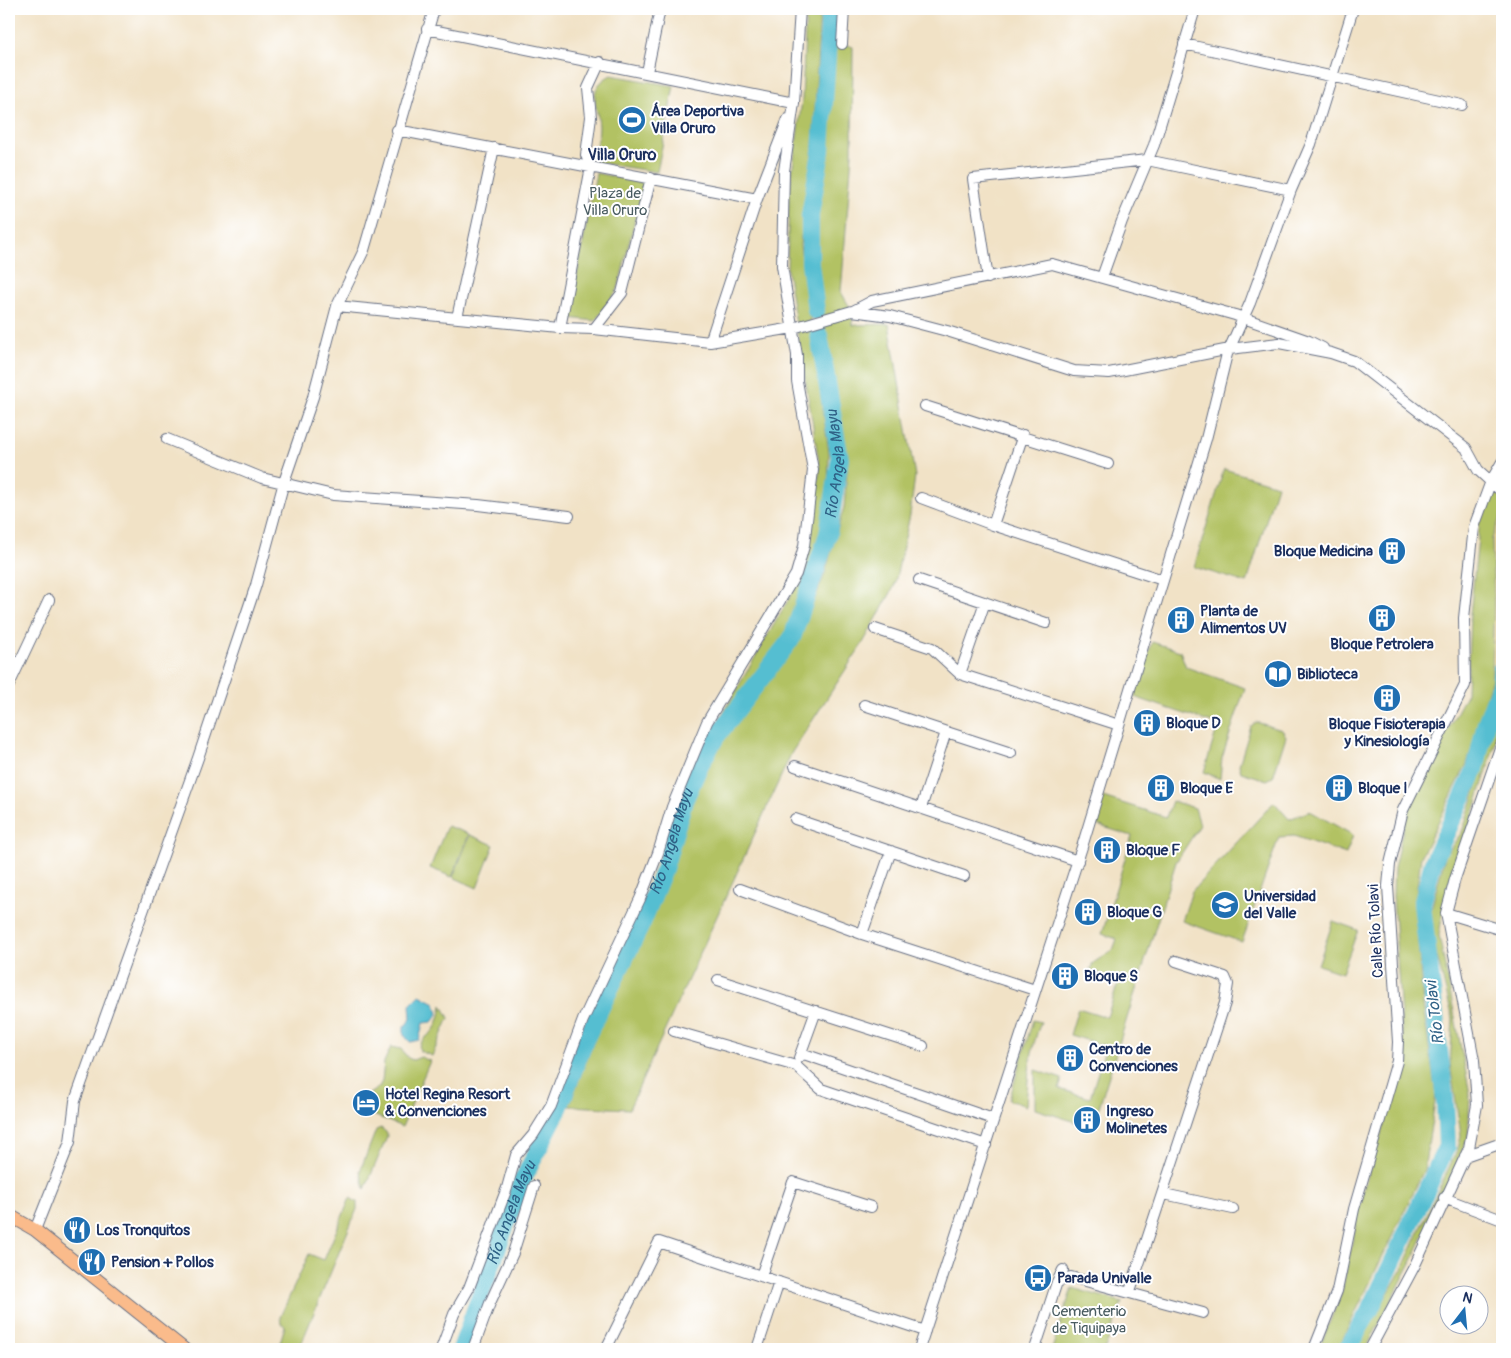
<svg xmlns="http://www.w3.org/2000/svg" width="1511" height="1358" viewBox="0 0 1511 1358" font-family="Pangolin,sans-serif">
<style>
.green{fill:#b2c264;stroke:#667861}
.sand{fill:#eeda9e;stroke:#84847e}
.water{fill:#54bed1;stroke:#387698}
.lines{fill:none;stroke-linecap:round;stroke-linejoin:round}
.river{stroke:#54bed1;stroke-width:18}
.minor-casing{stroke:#666e82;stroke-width:12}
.major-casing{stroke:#666e82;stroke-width:14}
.minor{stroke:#fff;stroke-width:10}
.major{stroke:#fabb8b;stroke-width:12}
.labels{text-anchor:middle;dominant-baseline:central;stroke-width:4;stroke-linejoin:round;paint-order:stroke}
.poi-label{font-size:15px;font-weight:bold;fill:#1b2f5e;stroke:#fff;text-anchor:start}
.park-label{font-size:15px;fill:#485b60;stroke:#fff}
.street-label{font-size:15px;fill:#1b2f5e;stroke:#fff}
.neighbourhood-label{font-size:16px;font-weight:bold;fill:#1b2f5e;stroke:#fff}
.water-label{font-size:16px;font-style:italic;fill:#2f6186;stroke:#fff}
</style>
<rect width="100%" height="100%" fill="#fff"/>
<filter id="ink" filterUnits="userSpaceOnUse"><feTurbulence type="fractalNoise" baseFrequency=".02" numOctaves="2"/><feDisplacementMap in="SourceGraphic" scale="10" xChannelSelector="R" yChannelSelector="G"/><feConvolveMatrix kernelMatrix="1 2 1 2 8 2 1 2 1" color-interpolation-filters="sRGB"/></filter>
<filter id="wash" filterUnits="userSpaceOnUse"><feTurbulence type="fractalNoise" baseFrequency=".0096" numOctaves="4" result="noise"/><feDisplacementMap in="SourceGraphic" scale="20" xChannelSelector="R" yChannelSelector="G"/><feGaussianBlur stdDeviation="1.12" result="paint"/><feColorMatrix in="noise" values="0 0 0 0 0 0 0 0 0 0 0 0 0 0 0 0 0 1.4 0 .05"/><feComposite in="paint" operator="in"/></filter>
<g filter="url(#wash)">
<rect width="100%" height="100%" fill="#f1e2c6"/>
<path class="green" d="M806 9H820L813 147 800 245 829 453 828 489 822 532 787 634 712 732 799 581 806 557 820 468 787 270 789 195 802 100Z
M834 41 853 47 852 154 841 292 852 311 853 325 889 324 915 476 910 515 894 587 863 643 792 752 629 1109 569 1106 598 1030 650 919 675 858 686 816 699 785 722 740 798 641 825 573 844 507 848 459 827 348 817 265V222L828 146 826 70Z
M611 75 674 86 657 172 594 162C595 151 599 138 599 127 598 105 585 89 611 75Z
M596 173 644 183 618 289 595 321 569 318Z
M1224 469 1277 485 1247 583 1194 567Z
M1502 474V513L1492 539 1494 599 1492 678 1467 764 1421 857 1415 903 1423 1004 1436 1095 1424 1170 1338 1349H1319L1342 1291 1363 1190 1397 1085 1403 1049 1393 896 1394 867 1406 817 1418 786 1467 693 1470 615 1480 519Z
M1152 642 1180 651 1186 667 1245 688 1222 758 1220 779 1204 772 1218 725 1134 697Z
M1502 704V722L1443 911 1439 935 1470 1094 1468 1138 1411 1263 1367 1347 1355 1349 1402 1269 1458 1148 1461 1135 1450 1064 1453 1019 1434 945 1430 913 1445 856 1462 832 1482 771 1490 734Z
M1256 722 1282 730 1286 736 1273 777 1267 780 1241 772 1239 765 1251 726Z
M1103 797 1166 817 1172 801 1195 808 1200 825 1176 862 1096 1117 1082 1113 1079 1123 1035 1109V1070L1062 1079 1059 1089 1090 1098 1106 1046 1070 1035 1078 1008 1107 1017 1119 980 1090 970 1093 963 1113 950 1117 939 1102 934 1132 836 1094 824Z
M1274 802 1289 819 1310 811 1353 835 1346 854 1294 836 1279 837 1242 942 1182 921 1192 891Z
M447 826 469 834 452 877 430 868Z
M470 835 494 845 477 888 453 877Z
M1333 921 1358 930 1342 973 1318 965Z
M442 1005 449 1018 432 1056 420 1051 419 1047C422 1039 427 1037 432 1032 438 1026 441 1012 442 1005Z
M1033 1020 1041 1022C1030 1050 1028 1076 1026 1106L1009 1100Z
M391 1047 401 1049 408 1058 413 1060 421 1057 430 1061 402 1127 364 1111 369 1094 379 1087 382 1081 384 1062Z
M381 1128 387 1133V1137L365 1189 360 1171 376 1130Z
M350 1198 357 1202V1209L299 1349H278L285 1326 281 1323 280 1317 309 1254 324 1260Z
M1072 1288 1122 1302 1105 1349H1052Z"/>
<path class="sand" d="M1502 513V687L1492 678 1494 599 1492 539Z"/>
<path class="water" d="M420 995 435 1003 438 1014 432 1022 423 1023 419 1040 410 1042 404 1035V1027L411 1019 410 1005Z"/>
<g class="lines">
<g class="river">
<path d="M816 311 810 263V215L821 152 830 9"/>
<path id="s1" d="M461 1349 521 1183 559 1108 585 1040 642 923 664 869 684 801 701 763 716 737 792 638 828 534 840 459 819 335"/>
<path d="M1347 1349 1370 1310 1447 1146 1445 1101 1422 904 1433 862 1475 770 1486 723 1500 685 1502 669"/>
</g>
</g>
</g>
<g filter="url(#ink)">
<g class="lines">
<defs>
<path id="minor" d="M427 29 794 103
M842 44 844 9
M1184 44 1462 105
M647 72 660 9
M397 130 757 199
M1102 277 1122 221 1154 145 1195 9
M988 278 973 179 1147 160 1291 190
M337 306 560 328 594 329 710 342 793 328 852 311 890 316 947 331 1074 371 1109 373 1230 349 1279 343 1331 353 1354 361 1466 448 1478 470 1502 492
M853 311 872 301 1052 264 1235 315 1309 341 1323 348
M457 318 494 148
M560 328 591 167 586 155 591 117 588 88 600 62
M594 329 622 293 651 178
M710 342 757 199 788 119
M925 406 1108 464
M167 439 262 478 333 495 478 505 569 516
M921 498 993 525 1163 580
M993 525 1023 435
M919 580 1046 623
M875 629 932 648 960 674 1119 725
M960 674 985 602
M9 685 49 600
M864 705 1011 753
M795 766 1078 861
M921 808 946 732
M795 819 964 876
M740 889 862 934 1035 990
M1446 913 1502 930
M862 934 891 851
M718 980 923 1046
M674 1031 796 1066 821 1089 986 1145
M801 1053 993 1119
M799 1058 816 1011
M1465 1156 1502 1143
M1164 1194 1233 1209
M1444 1198 1502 1220
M35 1230 70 1142 75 1101 198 758 256 585 284 482 313 397 337 306 364 250 434 9
M761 1276 793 1182 871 1207
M1057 1282 1071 1277 1203 1313
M1130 1291 1225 1003 1228 984 1225 977 1176 961
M441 1349 454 1314 469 1288 507 1188 516 1155 533 1135 551 1106 583 1020 640 899 658 853 672 807 707 722 796 574 804 546 813 470 797 381V355L782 266 784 171 794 103 800 9
M473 1349 490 1303 513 1253 534 1186
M606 1349 659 1242 925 1331
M757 1349 779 1282
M919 1349 1082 847 1206 439 1227 354 1250 303 1291 190 1311 144 1353 9
M1035 1349 1057 1282 1063 1270
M1314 1349 1337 1291 1354 1209 1397 1061 1398 1042 1388 886 1390 864 1403 810 1465 685 1464 618 1474 527 1491 481 1502 462
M1370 1349 1415 1265 1469 1148 1477 1105 1474 1060 1446 913 1455 879 1502 742"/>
<path id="major" d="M9 1215 35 1230 184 1349"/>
</defs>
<use href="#minor" class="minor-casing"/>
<use href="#major" class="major-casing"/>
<use href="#minor" class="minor"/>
<use href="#major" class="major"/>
</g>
</g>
<defs>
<symbol id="stadium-disc" viewBox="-11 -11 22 22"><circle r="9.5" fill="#1f6fb2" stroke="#fff"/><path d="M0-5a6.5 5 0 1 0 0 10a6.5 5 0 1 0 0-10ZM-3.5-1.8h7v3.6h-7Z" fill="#fff"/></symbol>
<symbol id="building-disc" viewBox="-11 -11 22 22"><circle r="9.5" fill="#1f6fb2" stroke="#fff"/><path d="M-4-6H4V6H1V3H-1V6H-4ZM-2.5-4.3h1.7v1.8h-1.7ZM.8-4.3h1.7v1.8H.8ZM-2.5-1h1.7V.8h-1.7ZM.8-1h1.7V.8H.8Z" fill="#fff"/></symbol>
<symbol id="library-disc" viewBox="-11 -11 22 22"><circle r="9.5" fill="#1f6fb2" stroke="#fff"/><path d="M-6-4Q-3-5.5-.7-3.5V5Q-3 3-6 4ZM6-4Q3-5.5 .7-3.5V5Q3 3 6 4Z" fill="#fff"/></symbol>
<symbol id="university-disc" viewBox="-11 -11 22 22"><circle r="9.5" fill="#1f6fb2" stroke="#fff"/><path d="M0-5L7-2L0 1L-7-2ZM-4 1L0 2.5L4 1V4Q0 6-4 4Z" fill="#fff"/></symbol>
<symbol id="hotel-disc" viewBox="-11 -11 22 22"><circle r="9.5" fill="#1f6fb2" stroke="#fff"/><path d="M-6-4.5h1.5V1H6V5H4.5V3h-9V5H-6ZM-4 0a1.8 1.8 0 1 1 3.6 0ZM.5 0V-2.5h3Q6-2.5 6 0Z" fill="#fff"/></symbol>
<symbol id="restaurant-disc" viewBox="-11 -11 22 22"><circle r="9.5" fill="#1f6fb2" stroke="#fff"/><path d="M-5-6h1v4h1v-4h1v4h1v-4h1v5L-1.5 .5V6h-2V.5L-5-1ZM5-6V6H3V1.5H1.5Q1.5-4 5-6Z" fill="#fff"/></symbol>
<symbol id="bus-disc" viewBox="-11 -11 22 22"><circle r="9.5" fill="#1f6fb2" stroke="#fff"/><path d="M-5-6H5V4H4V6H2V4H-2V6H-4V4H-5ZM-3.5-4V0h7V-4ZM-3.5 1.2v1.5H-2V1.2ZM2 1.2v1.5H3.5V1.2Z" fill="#fff"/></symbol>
</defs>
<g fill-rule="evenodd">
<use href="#stadium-disc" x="616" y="104" width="32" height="32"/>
<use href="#building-disc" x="1376" y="535" width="32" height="32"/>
<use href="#building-disc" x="1366" y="602" width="32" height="32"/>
<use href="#building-disc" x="1165" y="604" width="32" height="32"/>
<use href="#library-disc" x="1262" y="658" width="32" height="32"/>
<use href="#building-disc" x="1371" y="682" width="32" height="32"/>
<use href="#building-disc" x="1131" y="707" width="32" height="32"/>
<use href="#building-disc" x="1145" y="772" width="32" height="32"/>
<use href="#building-disc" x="1323" y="772" width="32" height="32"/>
<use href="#building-disc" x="1091" y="834" width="32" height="32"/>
<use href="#university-disc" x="1209" y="889" width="32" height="32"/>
<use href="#building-disc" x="1072" y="896" width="32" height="32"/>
<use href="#building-disc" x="1049" y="960" width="32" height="32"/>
<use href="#building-disc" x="1054" y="1042" width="32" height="32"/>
<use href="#hotel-disc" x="350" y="1087" width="32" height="32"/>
<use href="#building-disc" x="1071" y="1104" width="32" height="32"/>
<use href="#restaurant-disc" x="61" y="1214" width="32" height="32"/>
<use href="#restaurant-disc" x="76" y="1246" width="32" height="32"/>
<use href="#bus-disc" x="1022" y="1262" width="32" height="32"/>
</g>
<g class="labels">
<g class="poi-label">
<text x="651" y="111">Área Deportiva<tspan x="651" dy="17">Villa Oruro</tspan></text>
<text x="1373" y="551" text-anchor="end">Bloque Medicina</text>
<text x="1200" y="611">Planta de<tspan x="1200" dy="17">Alimentos UV</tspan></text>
<text x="1382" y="644" text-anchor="middle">Bloque Petrolera</text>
<text x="1297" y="674">Biblioteca</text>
<text x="1166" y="723">Bloque D</text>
<text x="1387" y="724" text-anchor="middle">Bloque Fisioterapia<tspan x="1387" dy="17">y Kinesiología</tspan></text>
<text x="1180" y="788">Bloque E</text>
<text x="1358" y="788">Bloque I</text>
<text x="1126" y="850">Bloque F</text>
<text x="1244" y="896">Universidad<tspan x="1244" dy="17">del Valle</tspan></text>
<text x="1107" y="912">Bloque G</text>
<text x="1084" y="976">Bloque S</text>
<text x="1089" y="1049">Centro de<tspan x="1089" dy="17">Convenciones</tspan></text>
<text x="385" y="1094">Hotel Regina Resort<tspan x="385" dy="17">&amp; Convenciones</tspan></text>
<text x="1106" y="1111">Ingreso<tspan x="1106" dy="17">Molinetes</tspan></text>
<text x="96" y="1230">Los Tronquitos</text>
<text x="111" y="1262">Pension + Pollos</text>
<text x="1057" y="1278">Parada Univalle</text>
</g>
<g class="park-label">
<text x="615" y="193">Plaza de<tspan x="615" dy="17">Villa Oruro</tspan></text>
<text x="1089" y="1311">Cementerio<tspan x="1089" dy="17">de Tiquipaya</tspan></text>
</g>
<g class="street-label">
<text transform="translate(1376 931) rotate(-93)">Calle Río Tolavi</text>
</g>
<g class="neighbourhood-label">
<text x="622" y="155">Villa Oruro</text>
</g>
<g class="water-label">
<text stroke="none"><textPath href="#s1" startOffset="970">Río Angela Mayu</textPath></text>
<text stroke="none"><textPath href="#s1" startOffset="550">Río Angela Mayu</textPath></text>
<text transform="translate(1435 1013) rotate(-97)">Río Tolavi</text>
<text stroke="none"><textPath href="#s1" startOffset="145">Río Angela Mayu</textPath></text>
</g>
</g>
<rect width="1511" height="1358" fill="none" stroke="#fff" stroke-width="30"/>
<g transform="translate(1464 1310) rotate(16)"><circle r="24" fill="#ffffff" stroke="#a4acbf"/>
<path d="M0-4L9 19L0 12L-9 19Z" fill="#1f6fb2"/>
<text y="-8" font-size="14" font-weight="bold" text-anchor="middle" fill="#1b2f5e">N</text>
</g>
</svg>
